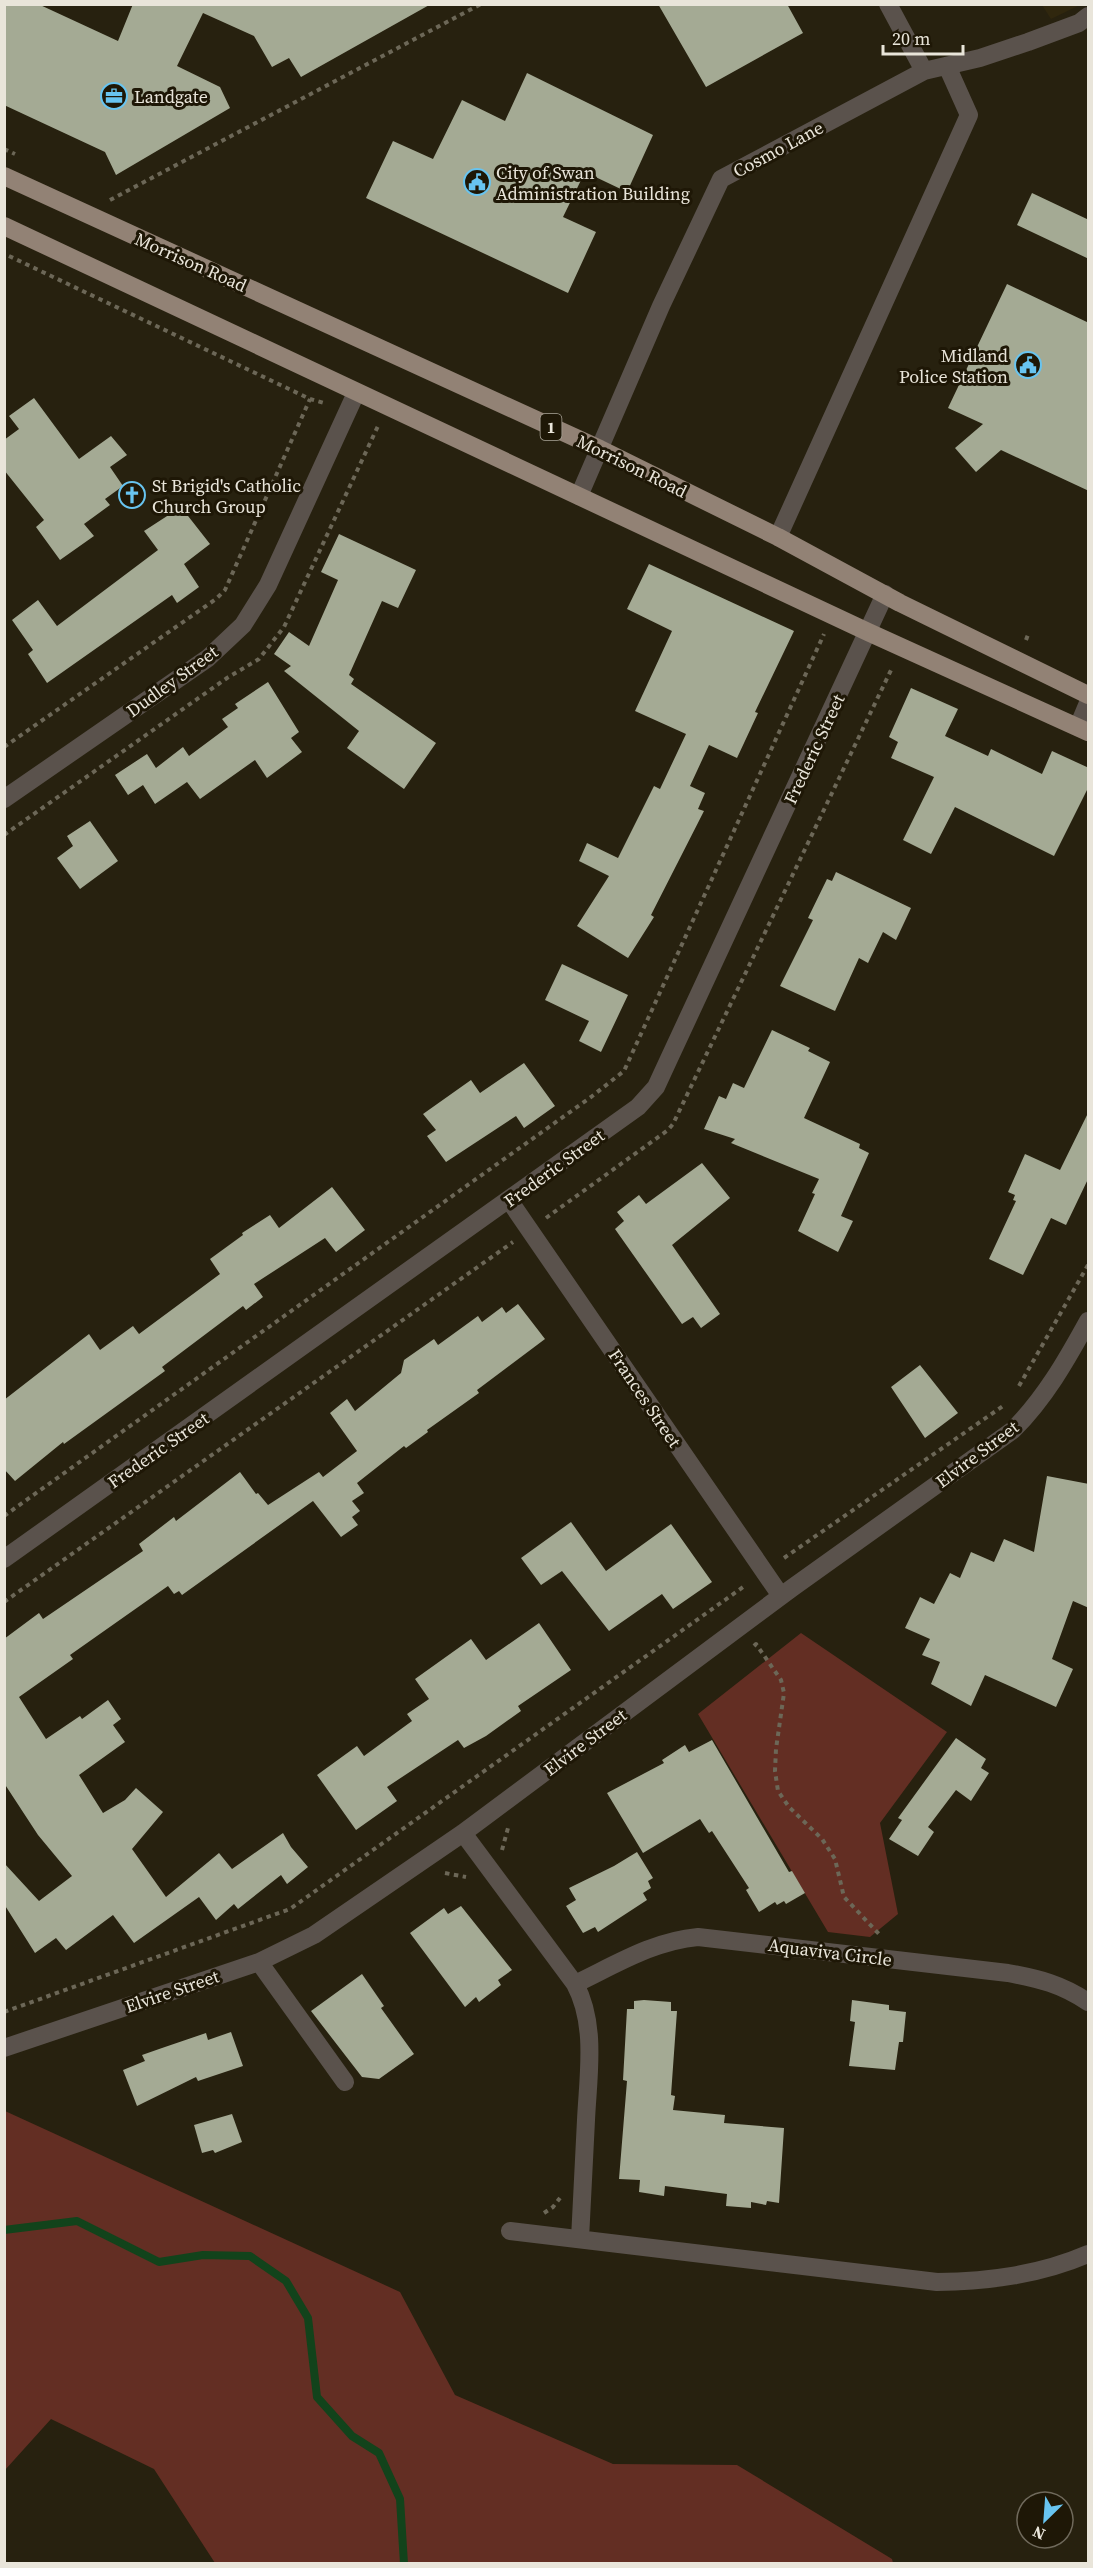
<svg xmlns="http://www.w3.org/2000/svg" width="1093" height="2568" viewBox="0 0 1093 2568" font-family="'Source Serif 4',serif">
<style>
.built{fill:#30270e}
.green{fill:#632e23}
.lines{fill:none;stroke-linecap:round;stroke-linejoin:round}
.stream{stroke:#12431b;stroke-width:8}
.building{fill:#a4aa94}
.path{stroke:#6c6757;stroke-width:4;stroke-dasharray:4.5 4.5;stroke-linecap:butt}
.minor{stroke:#5a524c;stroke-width:18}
.major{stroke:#928275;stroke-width:18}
.labels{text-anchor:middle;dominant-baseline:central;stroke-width:6;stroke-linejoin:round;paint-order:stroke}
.shield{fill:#1e1706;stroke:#aca79a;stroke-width:1.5}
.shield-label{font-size:16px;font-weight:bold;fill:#e9e5da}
.poi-label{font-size:18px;fill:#e9e5da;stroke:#1e1706;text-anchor:start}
.street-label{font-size:18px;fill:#e9e5da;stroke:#1e1706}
</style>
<rect width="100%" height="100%" fill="#27210f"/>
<path class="built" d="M1042 5H1080L1051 19Z"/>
<path class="green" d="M801 1633 947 1732 880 1823 898 1914 870 1937 828 1932 698 1714Z
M5 2111 400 2292 455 2395 613 2464 737 2465 892 2559 893 2563H215L154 2469 51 2419 5 2470Z"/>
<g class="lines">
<path class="stream" d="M4 2230 77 2221 159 2262 203 2255 250 2256 286 2281 308 2318 317 2397 352 2436 379 2453 400 2499 404 2564"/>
</g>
<path class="building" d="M4 4H38L118 41 133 4H431L301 77 289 58 272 67 254 36 203 13 177 66 220 87 230 108 116 175 105 152 4 105Z
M658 4H787L803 33 706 87Z
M527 73 653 135 627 192 585 172 563 217 596 232 568 293 366 198 393 141 433 159 462 100 505 121Z
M1032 193 1089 220V259L1017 225Z
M1007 284 1089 323V491L1001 450 976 472 955 448 983 424 948 408Z
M34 398 79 459 111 436 127 455 110 467 123 486 105 499 110 505 84 524 94 536 60 560 36 527 44 520 4 470V440L19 429 9 416Z
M181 507 210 544 184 564 199 587 177 603 172 595 47 683 28 654 33 650 12 620 38 600 57 626 158 550 144 531Z
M339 534 416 570 398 608 382 601 349 675 354 679 351 684 436 743 404 789 347 748 359 731 284 671 291 666 274 654 289 632 309 646 338 580 321 572Z
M649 564 794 631 755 712 758 713 737 758 709 745 690 786 705 793 698 809 704 811 651 915 654 917 628 958 577 926 609 876 579 861 587 843 618 858 654 786 660 789 686 734 635 711 672 631 627 609Z
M268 682 299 732 291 738 302 752 267 778 255 760 200 799 187 782 155 804 143 785 128 795 115 775 147 754 156 768 183 747 189 756 228 727 222 719 238 708 235 704Z
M911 688 958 709 945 736 988 756 991 749 1042 774 1052 751 1089 768V786L1054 856 955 807 931 854 903 840 934 777 891 758 898 742 889 737Z
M90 821 118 861 80 889 57 858 73 846 67 836Z
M836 872 911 908 896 940 883 932 868 963 859 958 835 1011 780 986 813 920 808 918 827 879 832 881Z
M562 964 628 995 601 1052 579 1041 589 1021 545 1000Z
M772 1030 810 1048 808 1051 830 1062 804 1118 860 1144 859 1148 869 1153 841 1216 853 1221 838 1252 798 1231 815 1194 812 1193 819 1179 731 1143 735 1139 704 1129 719 1096 726 1099 733 1083 744 1088Z
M524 1063 555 1106 524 1128 516 1116 446 1162 427 1136 436 1130 423 1114 471 1080 480 1093Z
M1089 1111V1177L1066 1225 1051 1218 1023 1275 989 1259 1016 1201 1013 1200 1015 1195 1008 1192 1025 1154 1060 1170Z
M702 1163 730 1198 672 1245 720 1314 701 1328 693 1317 682 1324 615 1229 624 1221 617 1212 639 1195 646 1204Z
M332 1187 365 1230 336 1252 325 1238 254 1284 263 1297 246 1310 243 1306 162 1367 165 1371 64 1444 63 1442 15 1481 4 1469V1400L89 1334 100 1350 133 1326 139 1334 220 1274 210 1259 243 1235 242 1233 270 1215 279 1228Z
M518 1304 545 1339 477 1390 479 1393 427 1430 428 1432 406 1448 404 1446 357 1483 364 1493 352 1501 360 1511 352 1517 358 1525 341 1537 313 1501 182 1595 179 1591 174 1594 168 1586 70 1655 73 1659 19 1697 46 1739 80 1716 82 1719 108 1700 121 1719 113 1725 125 1742 79 1775 103 1813 125 1800 136 1788 163 1812 132 1849 166 1897 219 1853 232 1869 283 1833 291 1847 308 1867 287 1884 281 1875 238 1909 234 1904 216 1920 199 1897 134 1943 113 1915 66 1950 56 1938 35 1953 4 1904V1863L39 1901 72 1876 38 1835 4 1783V1639L39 1613 43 1619 143 1551 139 1544 174 1517 176 1521 240 1472 256 1494 258 1493 268 1505 319 1472 323 1477 357 1451 330 1413 347 1399 355 1411 401 1373 404 1360 434 1339 438 1345 478 1316 482 1322 502 1307 506 1313Z
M920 1365 958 1413 925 1438 891 1387Z
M1047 1476 1089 1484V1608L1073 1601 1052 1659 1073 1669 1056 1707 985 1675 971 1706 931 1684 940 1662 922 1655 930 1639 905 1628 920 1597 934 1604 950 1573 960 1578 971 1552 994 1562 1004 1539 1034 1552Z
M571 1522 606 1571 671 1524 712 1582 673 1609 662 1594 609 1631 562 1571 541 1585 521 1558Z
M539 1623 571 1670 518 1706 521 1711 486 1736 464 1748 458 1740 387 1787 397 1801 356 1830 317 1775 357 1746 364 1756 412 1721 407 1714 429 1699 415 1679 471 1639 486 1660Z
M956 1738 986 1759 981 1768 989 1773 971 1801 956 1790 928 1827 934 1832 918 1856 889 1839 902 1820 898 1818Z
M712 1740 789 1872 792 1871 805 1893 786 1904 784 1901 777 1905 775 1902 759 1912 746 1890 749 1888 712 1831 709 1833 700 1819 643 1853 607 1793 664 1763 662 1760 685 1745 689 1752Z
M637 1852 653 1878 648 1881 651 1888 643 1893 647 1900 598 1932 595 1927 583 1933 566 1906 576 1900 569 1888 614 1866Z
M461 1906 512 1970 498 1980 501 1985 479 2002 476 1997 465 2007 410 1933 444 1908 448 1914Z
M362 1974 384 2006 381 2008 414 2054 379 2079 362 2077 311 2011Z
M644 2000 671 2002V2011H677L671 2095 675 2096 673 2110 725 2115 724 2123 784 2128 779 2203 767 2201 766 2205 751 2202V2208L726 2206 727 2194 665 2186 664 2196 639 2192 640 2180 619 2179 627 2081 623 2080 627 2009H634V2001Z
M852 2000 889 2005V2010L906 2012 903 2042H899L895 2070 849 2066 855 2022 850 2021Z
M231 2032 243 2066 198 2081 196 2077 137 2106 123 2070 145 2061 142 2055 162 2048 206 2033 208 2040Z
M232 2114 242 2142 215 2153 213 2150 202 2153 194 2125Z"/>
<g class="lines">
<path class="path" d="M4 149 15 154
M110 200 481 4
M9 256 310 399 324 403
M1026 640 1029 632
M4 747 216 599 225 590 310 399
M4 835 227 678 259 659 284 627 378 426
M546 1218 668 1130 673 1124 892 668
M1019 1386 1088 1265
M4 1516 591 1097 624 1071 824 634
M784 1558 1003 1406
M4 1602 513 1242
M754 1646 756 1644 781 1680 784 1693 776 1749 775 1771 778 1791 789 1807 822 1839 835 1859 844 1897 879 1934
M502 1850 508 1828
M445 1873 466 1877
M4 2012 290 1909 746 1585
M544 2213 553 2207 560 2198"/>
<path class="minor" d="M888 4 924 71
M579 496 661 306 721 179 924 71 980 58 1028 42 1079 23 1088 16
M778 537 969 115 947 66
M1078 727 1088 703
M4 799 208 658 243 625 268 585 356 393
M509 1200 781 1596
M4 1559 638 1107 656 1087 668 1061 885 594
M463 1833 575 1984C597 2025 588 2076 586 2120 584 2160 582 2199 580 2239
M259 1962 345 2082
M575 1984C615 1965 653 1941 698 1937L1008 1973C1040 1979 1061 1984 1088 2002
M4 2048 259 1962 314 1935 463 1833 792 1588 1013 1430C1045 1398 1066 1361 1088 1321
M510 2231 937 2282C990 2281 1039 2275 1088 2254"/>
<path class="major" d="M4 176 600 449 778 537 900 603 1088 695
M4 226 868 632 1088 732"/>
</g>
<defs>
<symbol id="office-ring" viewBox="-11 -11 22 22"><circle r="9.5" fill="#1e1706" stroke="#68c4f0" stroke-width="1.5"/><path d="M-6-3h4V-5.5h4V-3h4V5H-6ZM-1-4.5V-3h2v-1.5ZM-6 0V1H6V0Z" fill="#68c4f0"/></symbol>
<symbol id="civic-ring" viewBox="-11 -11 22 22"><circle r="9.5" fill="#1e1706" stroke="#68c4f0" stroke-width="1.5"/><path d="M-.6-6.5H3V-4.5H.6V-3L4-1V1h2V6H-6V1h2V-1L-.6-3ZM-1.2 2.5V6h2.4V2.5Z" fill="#68c4f0"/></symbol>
<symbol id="church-ring" viewBox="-11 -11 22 22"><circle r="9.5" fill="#1e1706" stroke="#68c4f0" stroke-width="1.5"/><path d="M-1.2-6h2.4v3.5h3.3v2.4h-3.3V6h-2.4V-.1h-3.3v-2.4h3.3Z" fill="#68c4f0"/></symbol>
</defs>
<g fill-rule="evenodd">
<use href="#office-ring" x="99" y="81" width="30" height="30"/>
<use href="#civic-ring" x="462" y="167" width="30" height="30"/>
<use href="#civic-ring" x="1013" y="350" width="30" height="30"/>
<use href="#church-ring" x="117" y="480" width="30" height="30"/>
</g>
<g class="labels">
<rect class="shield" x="540.5" y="414" width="21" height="26" rx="4.5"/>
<g class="shield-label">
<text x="551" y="427">1</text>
</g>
<g class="poi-label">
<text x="134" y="96">Landgate</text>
<text x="496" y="172">City of Swan<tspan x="496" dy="21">Administration Building</tspan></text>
<text x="1008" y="355" text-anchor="end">Midland<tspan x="1008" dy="21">Police Station</tspan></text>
<text x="152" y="485">St Brigid's Catholic<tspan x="152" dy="21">Church Group</tspan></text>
</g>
<g class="street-label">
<text transform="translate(778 149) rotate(-28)">Cosmo Lane</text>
<text transform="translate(191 262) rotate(24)">Morrison Road</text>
<text transform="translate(632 466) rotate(26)">Morrison Road</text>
<text transform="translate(172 681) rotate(-36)">Dudley Street</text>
<text transform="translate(814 749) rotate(-65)">Frederic Street</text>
<text transform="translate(554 1168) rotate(-36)">Frederic Street</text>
<text transform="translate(645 1398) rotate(56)">Frances Street</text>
<text transform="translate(158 1450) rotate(-35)">Frederic Street</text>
<text transform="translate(977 1454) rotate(-37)">Elvire Street</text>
<text transform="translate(585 1742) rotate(-37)">Elvire Street</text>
<text transform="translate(830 1952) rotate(7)">Aquaviva Circle</text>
<text transform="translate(172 1991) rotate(-19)">Elvire Street</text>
</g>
</g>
<rect width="1093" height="2568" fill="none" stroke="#e9e5da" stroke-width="12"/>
<g transform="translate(1045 2520) rotate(205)"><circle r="28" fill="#1e1706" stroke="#6f695b" stroke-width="1.5"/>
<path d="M0-4.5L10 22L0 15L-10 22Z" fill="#68c4f0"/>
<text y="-9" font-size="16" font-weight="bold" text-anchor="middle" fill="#e9e5da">N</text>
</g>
<path d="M883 45v9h80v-9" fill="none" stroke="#e9e5da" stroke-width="3"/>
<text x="892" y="45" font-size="18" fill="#e9e5da" stroke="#1e1706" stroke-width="4.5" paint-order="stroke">20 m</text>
</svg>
